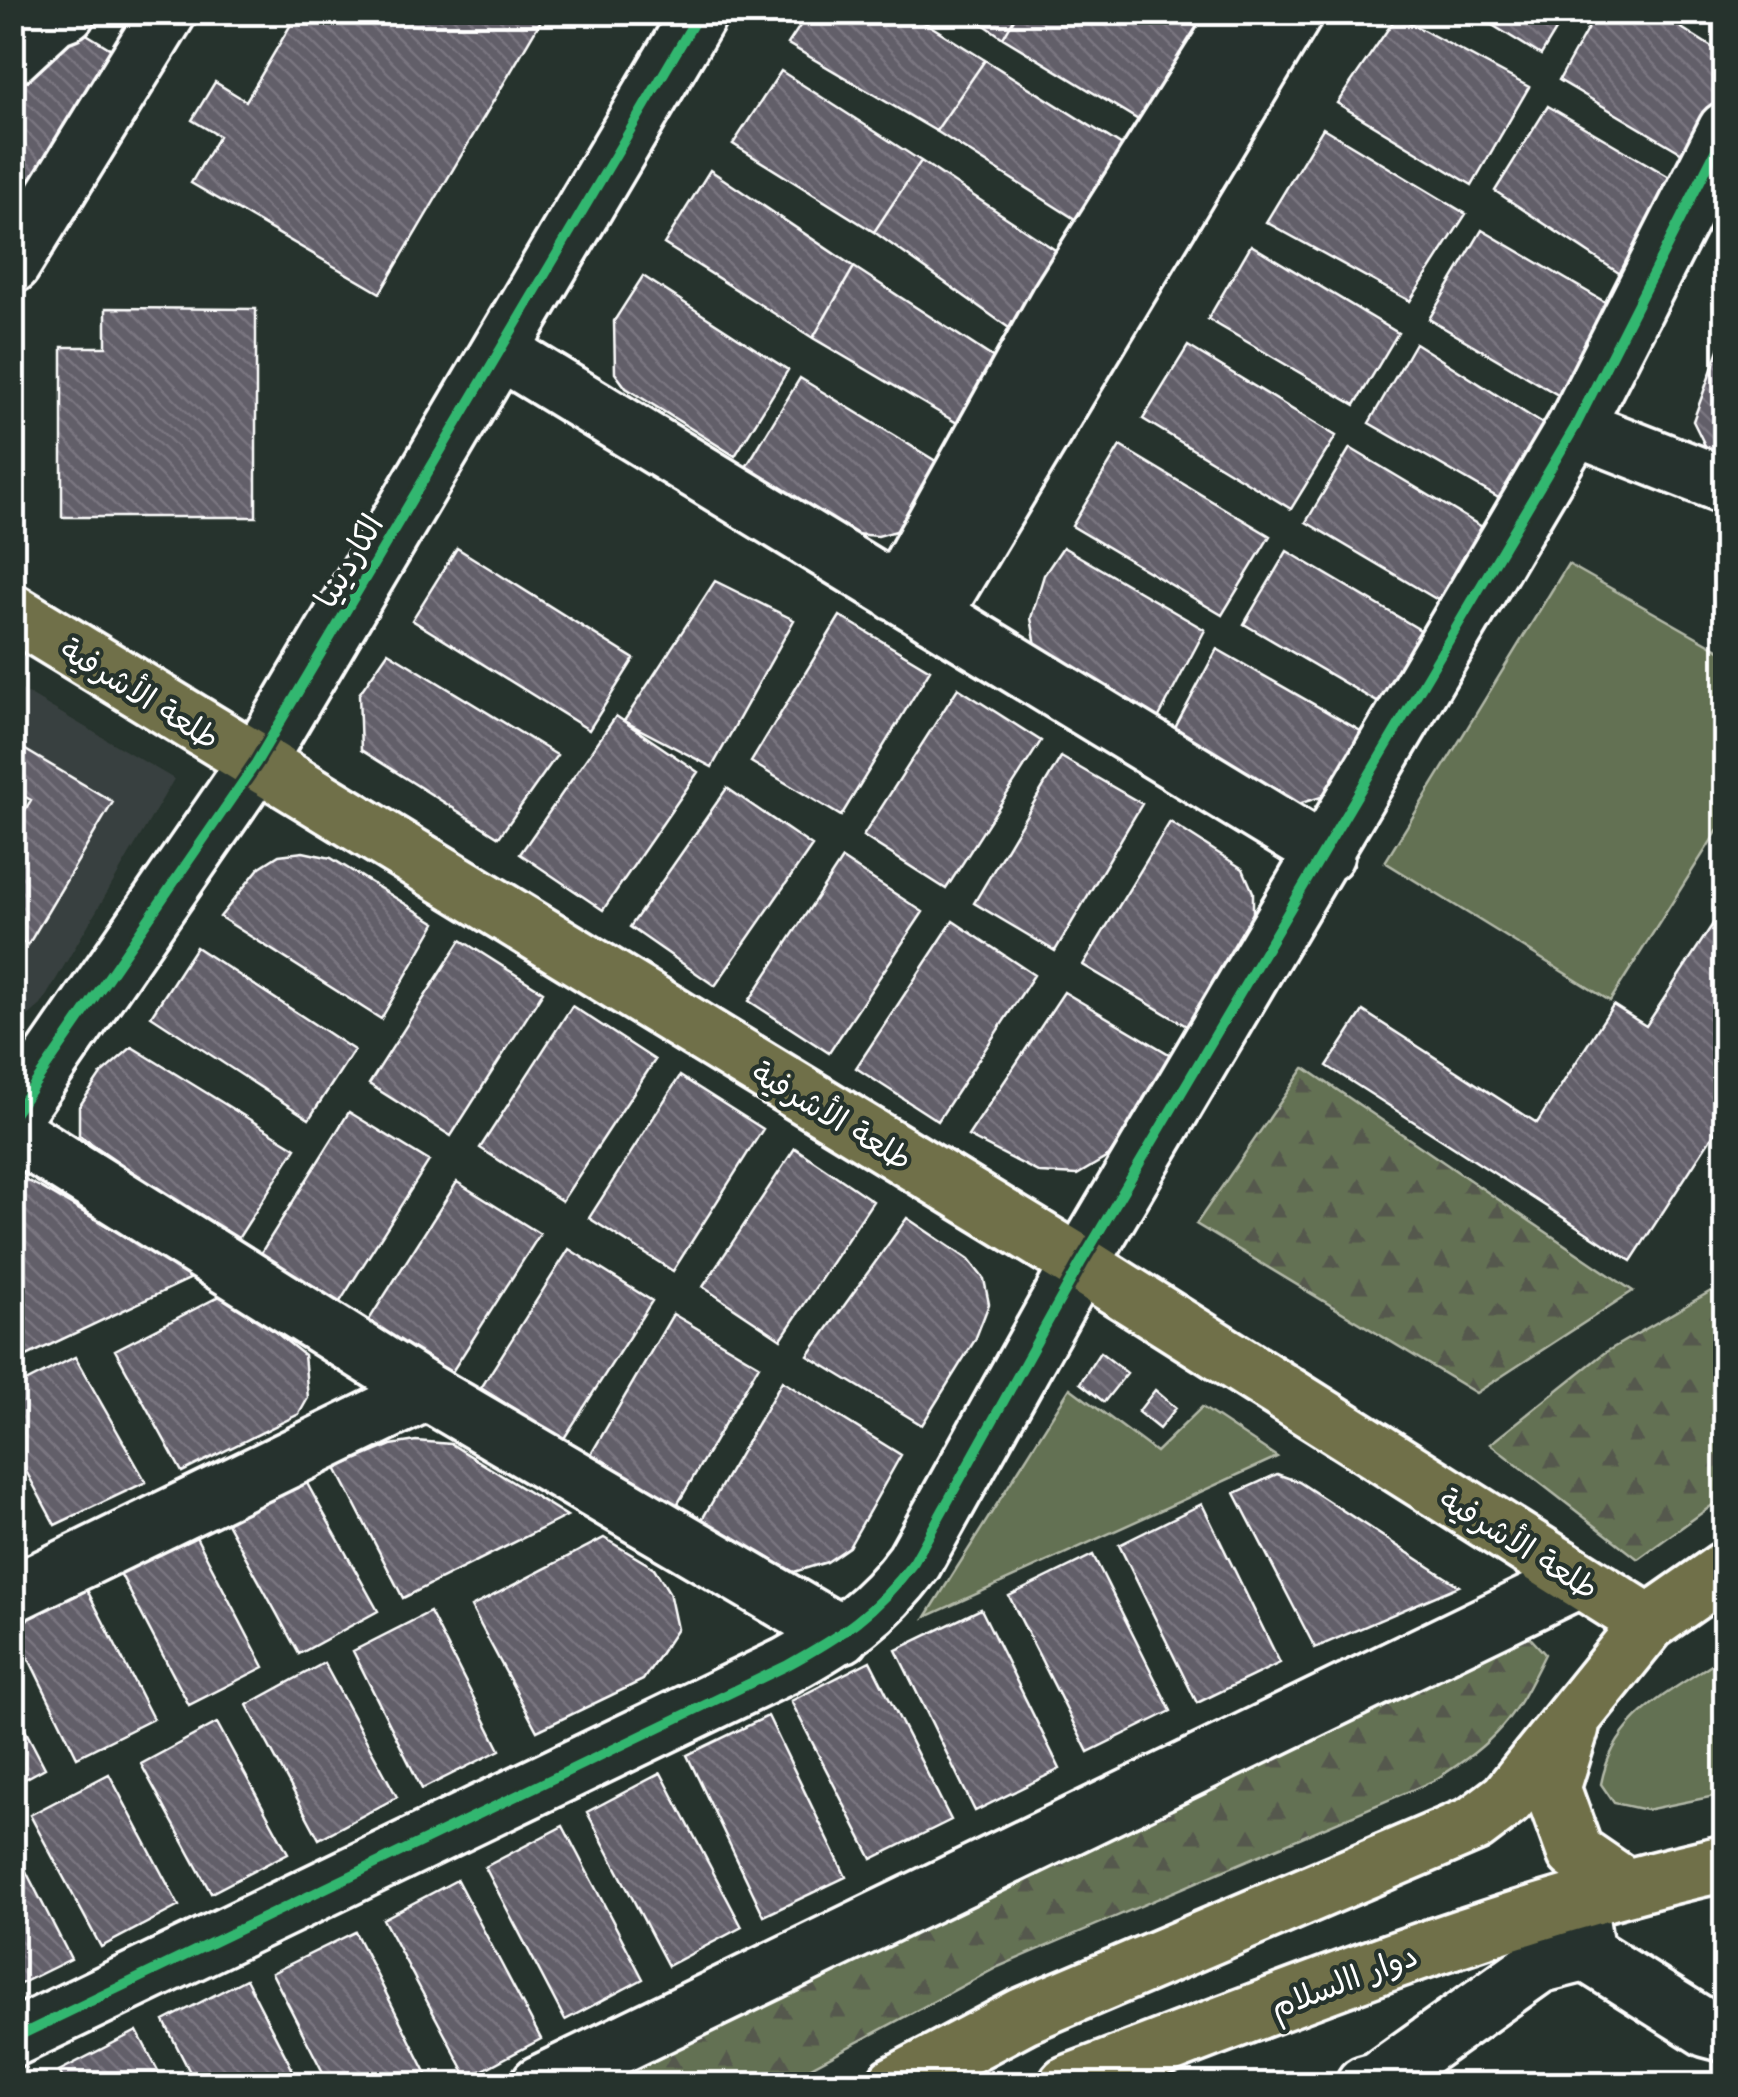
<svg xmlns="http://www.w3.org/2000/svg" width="1738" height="2097" viewBox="0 0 1738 2097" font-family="'Playpen Sans','Playpen Sans Arabic',sans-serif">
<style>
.built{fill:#38403f}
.green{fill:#647152;stroke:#b2b8a8;stroke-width:2.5}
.forest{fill:url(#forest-firs);stroke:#b2b8a8;stroke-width:2.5}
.building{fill:url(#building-back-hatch);stroke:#fff;stroke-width:2.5}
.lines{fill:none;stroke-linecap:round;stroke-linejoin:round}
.minor-casing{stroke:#fff;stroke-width:62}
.major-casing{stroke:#fff;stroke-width:62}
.minor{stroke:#26332d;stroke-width:55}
.major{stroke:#70704a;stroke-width:55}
.cycleway-casing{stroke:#26332d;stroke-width:16}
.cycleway{stroke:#33b770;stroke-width:10}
.labels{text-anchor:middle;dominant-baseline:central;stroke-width:9;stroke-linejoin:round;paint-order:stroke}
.street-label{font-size:32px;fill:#fff;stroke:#26332d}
</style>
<defs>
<pattern id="forest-firs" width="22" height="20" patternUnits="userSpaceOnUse" patternTransform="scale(2.5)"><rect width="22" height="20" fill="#647152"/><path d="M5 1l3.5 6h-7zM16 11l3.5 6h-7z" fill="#54594e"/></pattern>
<pattern id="building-back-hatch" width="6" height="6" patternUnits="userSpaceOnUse" patternTransform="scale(2.5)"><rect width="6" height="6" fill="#625e69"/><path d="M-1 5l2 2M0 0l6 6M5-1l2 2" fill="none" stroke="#7a7680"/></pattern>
</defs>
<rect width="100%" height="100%" fill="#26332d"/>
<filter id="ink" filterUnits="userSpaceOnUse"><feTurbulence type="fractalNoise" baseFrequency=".01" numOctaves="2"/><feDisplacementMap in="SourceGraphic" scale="20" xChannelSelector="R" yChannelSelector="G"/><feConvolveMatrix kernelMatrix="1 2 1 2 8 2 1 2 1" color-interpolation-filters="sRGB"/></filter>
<g filter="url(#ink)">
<path class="built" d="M13 685 174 779 41 1005 13 1029Z"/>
<path class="green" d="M1568 564 1725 653V819L1610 1001 1385 862Z
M1070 1388 1156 1452 1202 1407 1277 1457 926 1617Z
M1725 1655V1794L1646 1810 1614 1803 1601 1784C1614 1715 1672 1692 1725 1655Z"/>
<path class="forest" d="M1304 1068H1305L1633 1291 1476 1393 1196 1224Z
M1725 1283V1496L1638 1559 1490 1444 1604 1353Z
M1525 1632 1545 1654C1512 1722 1498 1740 1433 1781L998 1967 779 2084H601Z"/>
<path class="building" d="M278 12H546L380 293 191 183 219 136 192 120 215 82 246 101 293 21Z
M809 12H908L985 60 936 131 788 44Z
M966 12H1018L1003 38Z
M1018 12H1174L1223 44 1155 130 1003 38Z
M1471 12H1567L1541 55Z
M1597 12H1656L1726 56V109L1699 163 1559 80Z
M1397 16 1529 87 1472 185 1337 103Z
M75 27 119 54 12 230V85Z
M985 60 1143 159 1097 233 936 131Z
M781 71 921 161 874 232 733 144Z
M1548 106 1685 186 1637 285 1495 191Z
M1323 128 1466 214 1410 301 1266 222Z
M921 161 1081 267 1026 340 874 232Z
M710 170 854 267 813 338 664 244Z
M1482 230 1622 312 1575 405 1429 319Z
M1251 245 1398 333 1355 405 1208 319Z
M854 267 1006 366 969 430 813 338Z
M643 276 788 370 735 456 626 388 615 373 614 321Z
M106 308 256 309V517H62V347H106Z
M1415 343 1557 433 1516 508 1369 423Z
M1188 346 1336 436 1291 509 1143 419Z
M1720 347 1726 348V475L1718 472 1693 421Z
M800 378 952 471 918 525 878 536 855 534 743 472Z
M1120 446 1270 536 1222 615 1072 526Z
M1350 448 1492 533 1448 606 1306 522Z
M1063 547 1205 630 1151 732 1039 662 1031 618 1044 575Z
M457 548 634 659 589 730 412 620Z
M1287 551 1432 637 1389 709 1244 624Z
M715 581 794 620 712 767 624 721Z
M840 616 930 670 841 816 751 762Z
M1217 649 1371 737 1331 794 1295 805 1165 747Z
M388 652 557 755 499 837 361 750 359 694Z
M958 688 1041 741 946 889 863 836Z
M616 716 698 772 603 910 520 854Z
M12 742 113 802 28 945 12 936V832L31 800 12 790Z
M1061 757 1142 804 1055 951 974 903Z
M727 788 812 846 715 986 630 927Z
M1170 822 1243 869 1253 892V923L1195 1031 1083 965Z
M303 852 331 858 436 923 381 1019 220 917 260 867 279 855Z
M842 859 923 912 829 1053 749 1001Z
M1726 904V1115L1631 1261 1327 1066 1363 1011 1537 1123 1613 1005 1646 1026Z
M953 921 1034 975 938 1121 856 1068Z
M461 940 543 992 451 1136 369 1084Z
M196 947 354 1050 309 1119 151 1016Z
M1064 992 1174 1057 1109 1156 1077 1175 1040 1173 968 1136Z
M572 1006 655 1060 562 1201 480 1148Z
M132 1047 296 1148 236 1242 79 1135V1107L101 1074Z
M680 1076 763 1129 673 1271 589 1218Z
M349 1112 429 1161 336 1308 257 1259Z
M795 1148 873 1201 781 1339 703 1287Z
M12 1173 40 1187 194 1277 12 1363Z
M457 1182 540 1234 450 1375 367 1323Z
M907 1218 969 1260 984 1279 989 1304 975 1340 922 1425 808 1356Z
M569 1249 652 1301 563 1440 481 1388Z
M226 1293 304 1355 308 1398 299 1414 182 1472 115 1350Z
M673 1314 759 1365 673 1512 587 1461Z
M1100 1352 1127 1373 1104 1402 1080 1383Z
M75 1357 146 1482 55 1525 12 1445V1389Z
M782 1381 901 1455 849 1547 827 1562 794 1572 700 1523Z
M1155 1390 1176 1408 1159 1429 1138 1412Z
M416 1441 451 1444 567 1516 403 1598 336 1468 391 1445Z
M1277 1474 1299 1482 1459 1586 1315 1648 1235 1493Z
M304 1478 378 1611 299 1654 226 1521Z
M1202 1504 1280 1663 1197 1703 1119 1545Z
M12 1511 26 1537 12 1544Z
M194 1533 264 1667 189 1705 119 1571Z
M604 1538 654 1568 669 1592 677 1629 643 1680 537 1731 471 1607Z
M1093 1555 1171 1711 1088 1752 1009 1596Z
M86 1588 153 1719 77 1757 12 1624Z
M981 1609 1060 1769 975 1811 896 1650Z
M430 1612 500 1750 422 1789 353 1651Z
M870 1661 951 1820 872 1859 791 1701Z
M324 1663 397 1797 319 1839 247 1705Z
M12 1705 45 1768 12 1786Z
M768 1716 846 1877 764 1916 687 1755Z
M217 1723 288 1853 211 1893 141 1764Z
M661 1773 742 1927 668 1966 587 1812Z
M109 1774 179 1906 101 1947 30 1815Z
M563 1826 643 1979 565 2020 485 1867Z
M12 1844 71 1959 12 1988Z
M457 1880 541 2039 468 2078 383 1919Z
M355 1932 432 2084H329L272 1973Z
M246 1979 300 2084H196L164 2021Z
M137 2031 165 2084H66L59 2071Z"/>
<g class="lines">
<defs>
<path id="minor" d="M12 56 54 17 67 12
M12 265 168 12
M500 351 1326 854
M1575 427 1726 486
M896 593 1057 303 1241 12
M933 615 1295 12
M12 1117 256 763 700 12
M12 1131 427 1392 842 1635
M12 1594 427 1392
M1580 1916 1586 1953 1707 2029 1726 2034
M12 2039 786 1666C842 1635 876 1613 914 1562L1080 1264 1575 427 1726 130
M539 2084 1578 1580
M1364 2084 1378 2080 1539 1965 1586 1953"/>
<path id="major" d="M12 612 1080 1264 1649 1623
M1571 1727 1552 1788 1575 1852 1623 1885
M895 2084 1023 2016 1474 1824 1507 1799 1649 1623 1726 1569
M1067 2084C1284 2001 1498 1913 1726 1863"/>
</defs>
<use href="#minor" class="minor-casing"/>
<use href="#major" class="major-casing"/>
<use href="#minor" class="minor"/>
<use href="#major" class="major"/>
<defs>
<path id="cycleway" d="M12 1117 256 763 700 12
M12 2039 786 1666C842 1635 876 1613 914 1562L1080 1264 1575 427 1726 130"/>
</defs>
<use href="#cycleway" class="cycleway-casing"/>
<use href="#cycleway" class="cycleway"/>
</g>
</g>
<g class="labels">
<g class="street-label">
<text transform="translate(347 560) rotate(-59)">الكاردينيا</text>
<text transform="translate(141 692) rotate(32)">طلعة الأشرفية</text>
<text transform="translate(833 1114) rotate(31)">طلعة الأشرفية</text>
<text transform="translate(1520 1542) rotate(32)">طلعة الأشرفية</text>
<text transform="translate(1343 1979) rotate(-21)">دوار االسلام</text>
</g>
</g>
<rect width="1738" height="2097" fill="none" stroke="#26332d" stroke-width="50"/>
<rect x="25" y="25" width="1688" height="2047" fill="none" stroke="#fff" stroke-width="4" filter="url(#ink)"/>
</svg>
